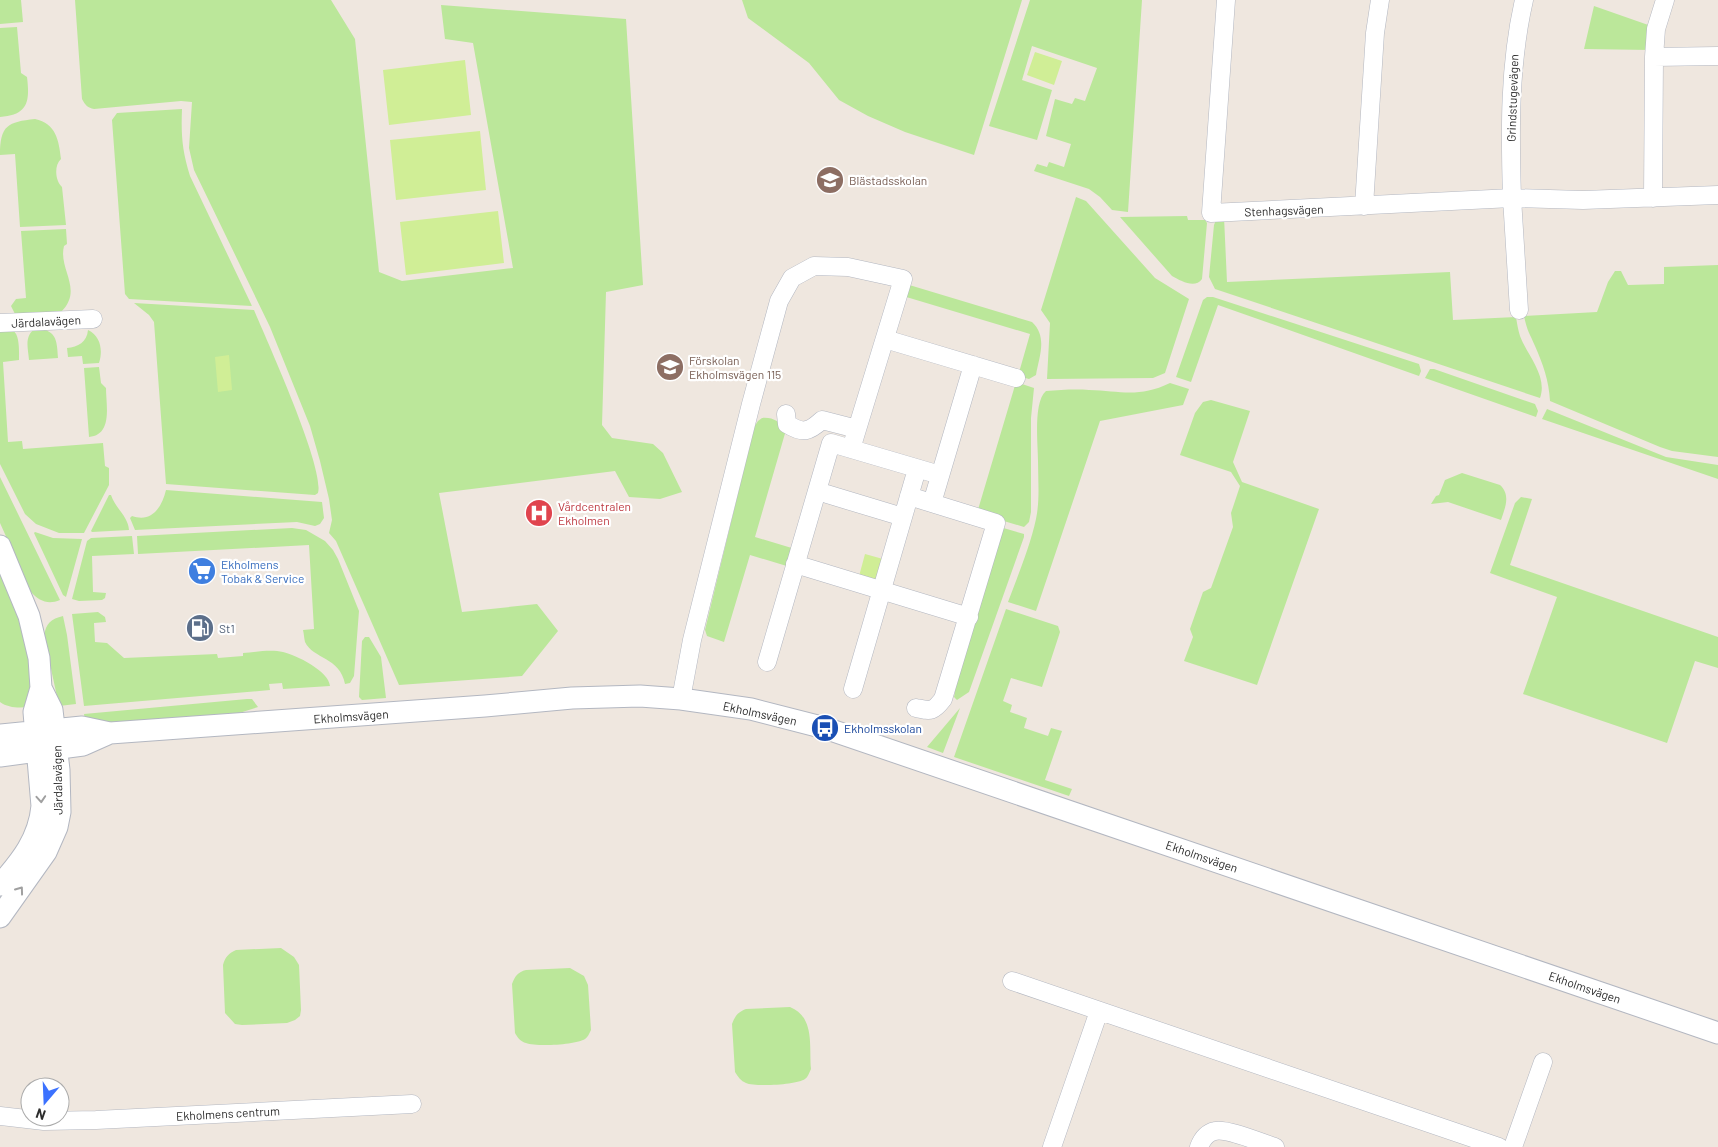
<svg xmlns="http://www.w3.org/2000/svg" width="1718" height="1147" viewBox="0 0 1718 1147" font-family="Barlow,sans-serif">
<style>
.green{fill:#bbe79a}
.pitch{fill:#d0ee96}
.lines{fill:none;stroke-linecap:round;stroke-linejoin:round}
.minor-casing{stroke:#b3b7c1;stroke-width:19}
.tertiary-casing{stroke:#b3b7c1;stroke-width:23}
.minor{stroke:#fff;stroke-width:18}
.tertiary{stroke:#fff;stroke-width:21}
.oneway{stroke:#a0a0a0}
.labels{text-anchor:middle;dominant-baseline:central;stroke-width:4.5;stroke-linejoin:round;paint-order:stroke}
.street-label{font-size:12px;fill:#2d2d2d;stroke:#fff}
.education-label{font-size:12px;fill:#785e54;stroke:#fff;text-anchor:start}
.health-label{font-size:12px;fill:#be3a42;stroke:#fff;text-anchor:start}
.shop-label{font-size:12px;fill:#366cbe;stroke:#fff;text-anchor:start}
.service-label{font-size:12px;fill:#4e5e75;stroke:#fff;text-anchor:start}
.transit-label{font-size:12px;fill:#164399;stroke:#fff;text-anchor:start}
</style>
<rect width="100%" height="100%" fill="#efe7df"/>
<path class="green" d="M0 0H21L23 22 0 24Z
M75 0H331L355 39 379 272 402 281 513 268 473 43 445 39 441 5 626 19 643 285 606 292 602 425 612 438 653 444 663 453 682 492 660 499 629 497 615 471 439 493 462 612 537 604 558 631 522 676 399 685 336 541 329 533 332 520 329 499 320 461 310 426 270 327 194 170 189 148 192 102 181 101 94 109C88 108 85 105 82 99Z
M742 0H1022L974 155 905 132 868 116 839 100 809 63 748 18Z
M1030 0H1142L1128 212 1112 210 1100 197 1089 189 1034 171 1037 164 1047 167 1049 162 1064 167 1071 144 1046 136 1055 99 1072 104 1075 98 1085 101 1097 68 1032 46 1022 80 1052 90 1037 140 989 126Z
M1594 6 1654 27 1651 50 1584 49Z
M17 27 21 73 27 77C30 102 28 115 0 117V28Z
M182 109C181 135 182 150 190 176L252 306 129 299 125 294 112 120 117 113Z
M35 119C56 123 59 141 61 159 54 165 55 181 62 187L66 225 20 227 15 154 0 155C0 125 8 122 35 119Z
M1076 197 1086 201 1155 278 1189 299 1165 373 1153 378 1047 379 1050 323 1041 310Z
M1187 216 1188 220H1205L1207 223 1202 279C1195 289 1181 281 1172 276L1120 217Z
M1224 217 1227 282 1450 272 1453 320 1516 317C1517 323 1518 330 1520 336 1527 355 1548 376 1540 398L1215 289 1209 277 1214 225 1216 220Z
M66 229 67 244 64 246C58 270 84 289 61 312L15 314 11 306 16 299 26 298 21 231Z
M1718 265V457L1672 451 1660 447 1550 401C1549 381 1543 364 1535 346 1530 334 1527 331 1524 316L1597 312 1608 282 1615 271H1621L1628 285 1664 284V267Z
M906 284 1032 322C1048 337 1039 357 1036 375L1029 379 1018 376 1030 334 903 296Z
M1207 297H1213L1419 364 1421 371 1419 376 1218 305 1191 382 1176 377 1203 300Z
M134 303 254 310C267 341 325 468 318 493L315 495 166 484 154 322 149 315Z
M35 329C56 329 57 339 58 358L29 360C28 348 24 336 35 329Z
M88 330C101 336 103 351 99 363L83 364 82 356 68 357 67 348C78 347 87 342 88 330Z
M0 331C4 331 10 330 13 331 20 334 19 353 19 360L3 362 8 442 22 441 23 449 103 443 105 466 109 468V485L84 533H59L36 524 25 514 0 464Z
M99 367 101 383 106 388C106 405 113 435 89 437L84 368Z
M1430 369H1434L1535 404 1538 411 1536 417 1425 378Z
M1016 382 1034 388 1031 418V512L1029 522 1024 527 977 513Z
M1170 383 1189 389 1183 405 1100 421 1036 611 1008 602C1018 575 1030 547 1036 519 1040 500 1038 480 1038 461 1038 444 1033 402 1046 391 1060 390 1075 389 1089 390 1121 391 1139 398 1170 383Z
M1211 400 1250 411 1233 462 1242 482 1319 509 1257 685 1184 661 1193 637 1190 629 1203 592 1211 588 1233 527 1231 513 1240 486 1231 472 1180 455 1195 413 1203 402Z
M1547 409 1666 457 1718 465V479L1542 419Z
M762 418C773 417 780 422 786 430L755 537 795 549 790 567 750 555 724 642 707 636 705 630 754 427 758 421Z
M1462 473 1500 485C1511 495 1505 508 1501 520L1448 502 1431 504 1436 496 1439 495 1445 480Z
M0 477 60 600C48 605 39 601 31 592L0 523Z
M166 490 322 502 324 518 320 524 315 526 297 522 135 530 130 518 132 516C152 523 162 507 166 490Z
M109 495H111C115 508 128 516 129 530L92 532 91 531Z
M1521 497 1532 499 1510 565 1718 637V668L1695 661 1667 743 1523 694 1557 597 1490 573 1515 503Z
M1000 527 1024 534V537L969 692 957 700 954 697 955 692 951 691Z
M292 528 306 530 325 541 333 550 338 559 359 611 354 676 350 683 345 684C340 657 313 659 305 642 304 638 304 634 303 630L314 629 309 545 138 554 137 536Z
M35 532 53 538 82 539 66 597 63 595 34 533Z
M132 536 134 554 92 556 93 592 106 593 105 598 102 600 79 601 72 599 87 541 91 538Z
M0 563 28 642 33 685 29 707C19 708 8 708 0 702Z
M1006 609 1058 626 1060 632 1042 687 1011 678 1003 701 1012 705 1010 712 1027 718 1024 728 1048 736 1051 728 1062 731 1045 780 1072 789 1069 796 954 757Z
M98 612 105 617 106 622 94 623 95 642 107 643 124 658 217 654 218 658 243 656V653C256 652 271 649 283 652 296 655 329 671 330 686L283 689 282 683 269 684 270 690 84 706 72 614Z
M63 616 67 635 76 704 59 706 44 636C46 623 51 619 63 616Z
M365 637H369L381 657 386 698 362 700 359 697 362 641Z
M247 699H252L258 707 236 714 126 725 85 720 84 714Z
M960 708 943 753 927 747Z
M281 948 294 957 299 965 301 1010 300 1016 295 1020 287 1023 242 1025 235 1024 225 1013 223 965C225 957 229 953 236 950Z
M570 968 584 976 588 985 591 1030C589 1034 588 1037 585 1039 576 1045 536 1047 526 1043 521 1042 517 1037 515 1033L512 984C515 976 518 972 526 970Z
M790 1007C815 1017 809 1046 811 1069 809 1073 808 1077 805 1079 797 1085 755 1087 746 1083 741 1081 738 1077 735 1072L732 1024C735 1016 738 1012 746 1009Z"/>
<path class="pitch" d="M1035 52 1062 61 1054 85 1027 75Z
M465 60 471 115 389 125 383 70Z
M480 131 486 190 396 200 390 140Z
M498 211 504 263 406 275 400 222Z
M229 355 232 390 218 392 215 357Z
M865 554 883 559 876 585 858 580Z"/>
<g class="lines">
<defs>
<path id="minor" d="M1226 0 1211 213 1512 198 1519 310
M1524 0C1509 66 1510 131 1512 198L1583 200 1718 195
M1665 0 1656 29 1654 57 1718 56
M1653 198 1654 57
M1364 206 1375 33 1380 0
M0 323 93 319
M885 339 1016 378
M786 414 787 424C803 434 809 432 822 420L857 429
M817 491 903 517
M909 496 996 523 943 699C933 712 931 711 916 708
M932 503 973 365
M795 564 969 617
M767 662 831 443 940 475
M853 689 917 469
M681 699 692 640 751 404 779 301 792 278 814 266 848 267 903 279 851 449
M1012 981 1499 1147
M0 1116 44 1121 96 1120 412 1104
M1052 1147 1099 1011
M1199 1147C1202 1139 1206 1133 1215 1131 1227 1128 1262 1143 1275 1147
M1513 1147 1543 1062"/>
<path id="tertiary" d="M0 546 29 616 39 658 41 688 52 710 59 770 60 812 57 827 46 852 0 917
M0 735 82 727 110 733 485 706 572 698 640 696 681 699 751 709 825 728 1718 1033
M0 756 83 745 110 733
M0 885C21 861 39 839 42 806L34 712 41 688"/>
</defs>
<use href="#minor" class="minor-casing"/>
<use href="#tertiary" class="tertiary-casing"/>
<use href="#minor" class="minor"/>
<use href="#tertiary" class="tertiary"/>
</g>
<defs><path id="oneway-chevron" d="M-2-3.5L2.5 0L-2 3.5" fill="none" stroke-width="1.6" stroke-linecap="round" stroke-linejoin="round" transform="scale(1.25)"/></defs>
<g class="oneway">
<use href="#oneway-chevron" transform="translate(41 799) rotate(86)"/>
<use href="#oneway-chevron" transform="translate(20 890) rotate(-54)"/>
</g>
<defs>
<symbol id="school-disc" viewBox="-11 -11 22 22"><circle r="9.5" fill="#8d6e63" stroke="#fff"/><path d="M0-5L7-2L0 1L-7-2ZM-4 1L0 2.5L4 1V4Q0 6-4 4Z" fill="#fff"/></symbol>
<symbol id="hospital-disc" viewBox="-11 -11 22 22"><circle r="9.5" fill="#e0444e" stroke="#fff"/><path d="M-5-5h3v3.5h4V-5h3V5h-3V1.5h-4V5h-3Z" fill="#fff"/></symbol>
<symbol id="supermarket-disc" viewBox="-11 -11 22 22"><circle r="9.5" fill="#3f7fe0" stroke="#fff"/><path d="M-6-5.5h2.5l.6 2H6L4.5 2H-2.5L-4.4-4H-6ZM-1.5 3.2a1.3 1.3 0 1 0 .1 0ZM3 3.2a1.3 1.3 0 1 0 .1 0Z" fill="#fff"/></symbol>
<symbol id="fuel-disc" viewBox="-11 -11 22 22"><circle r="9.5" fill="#5c6f8a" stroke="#fff"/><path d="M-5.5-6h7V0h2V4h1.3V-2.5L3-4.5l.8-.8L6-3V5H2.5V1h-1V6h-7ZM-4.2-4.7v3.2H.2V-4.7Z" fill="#fff"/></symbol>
<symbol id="bus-disc" viewBox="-11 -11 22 22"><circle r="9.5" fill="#1a4fb4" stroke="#fff"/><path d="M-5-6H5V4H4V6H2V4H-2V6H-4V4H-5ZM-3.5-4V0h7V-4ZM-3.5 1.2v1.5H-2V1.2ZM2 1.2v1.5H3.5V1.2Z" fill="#fff"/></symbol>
</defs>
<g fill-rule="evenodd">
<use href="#school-disc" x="814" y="164" width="32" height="32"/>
<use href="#school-disc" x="654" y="351" width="32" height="32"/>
<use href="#hospital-disc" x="523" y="497" width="32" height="32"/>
<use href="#supermarket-disc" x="186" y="555" width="32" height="32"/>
<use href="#fuel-disc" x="184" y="612" width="32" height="32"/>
<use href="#bus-disc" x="809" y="712" width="32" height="32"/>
</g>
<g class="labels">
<g class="street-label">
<text transform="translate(1512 98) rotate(-88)">Grindstugevägen</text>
<text transform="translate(1284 210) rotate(-2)">Stenhagsvägen</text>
<text transform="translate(46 321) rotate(-3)">Järdalavägen</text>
<text transform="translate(760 713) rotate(12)">Ekholmsvägen</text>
<text transform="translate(351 716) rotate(-4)">Ekholmsvägen</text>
<text transform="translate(57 780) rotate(-91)">Järdalavägen</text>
<text transform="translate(1202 856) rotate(19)">Ekholmsvägen</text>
<text transform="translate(1585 987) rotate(19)">Ekholmsvägen</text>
<text transform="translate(228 1113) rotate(-3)">Ekholmens centrum</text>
</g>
<g class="education-label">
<text x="849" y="180">Blästadsskolan</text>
<text x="689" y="360">Förskolan<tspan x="689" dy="14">Ekholmsvägen 115</tspan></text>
</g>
<g class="health-label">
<text x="558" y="506">Vårdcentralen<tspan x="558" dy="14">Ekholmen</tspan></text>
</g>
<g class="shop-label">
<text x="221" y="564">Ekholmens<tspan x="221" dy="14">Tobak &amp; Service</tspan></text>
</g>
<g class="service-label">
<text x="219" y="628">St1</text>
</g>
<g class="transit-label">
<text x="844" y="728">Ekholmsskolan</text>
</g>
</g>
<g transform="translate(45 1102) rotate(199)"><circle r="24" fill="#ffffff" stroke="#ababab"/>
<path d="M0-4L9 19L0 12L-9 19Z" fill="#3c72ff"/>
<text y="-8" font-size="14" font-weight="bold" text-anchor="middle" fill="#2d2d2d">N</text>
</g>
</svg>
